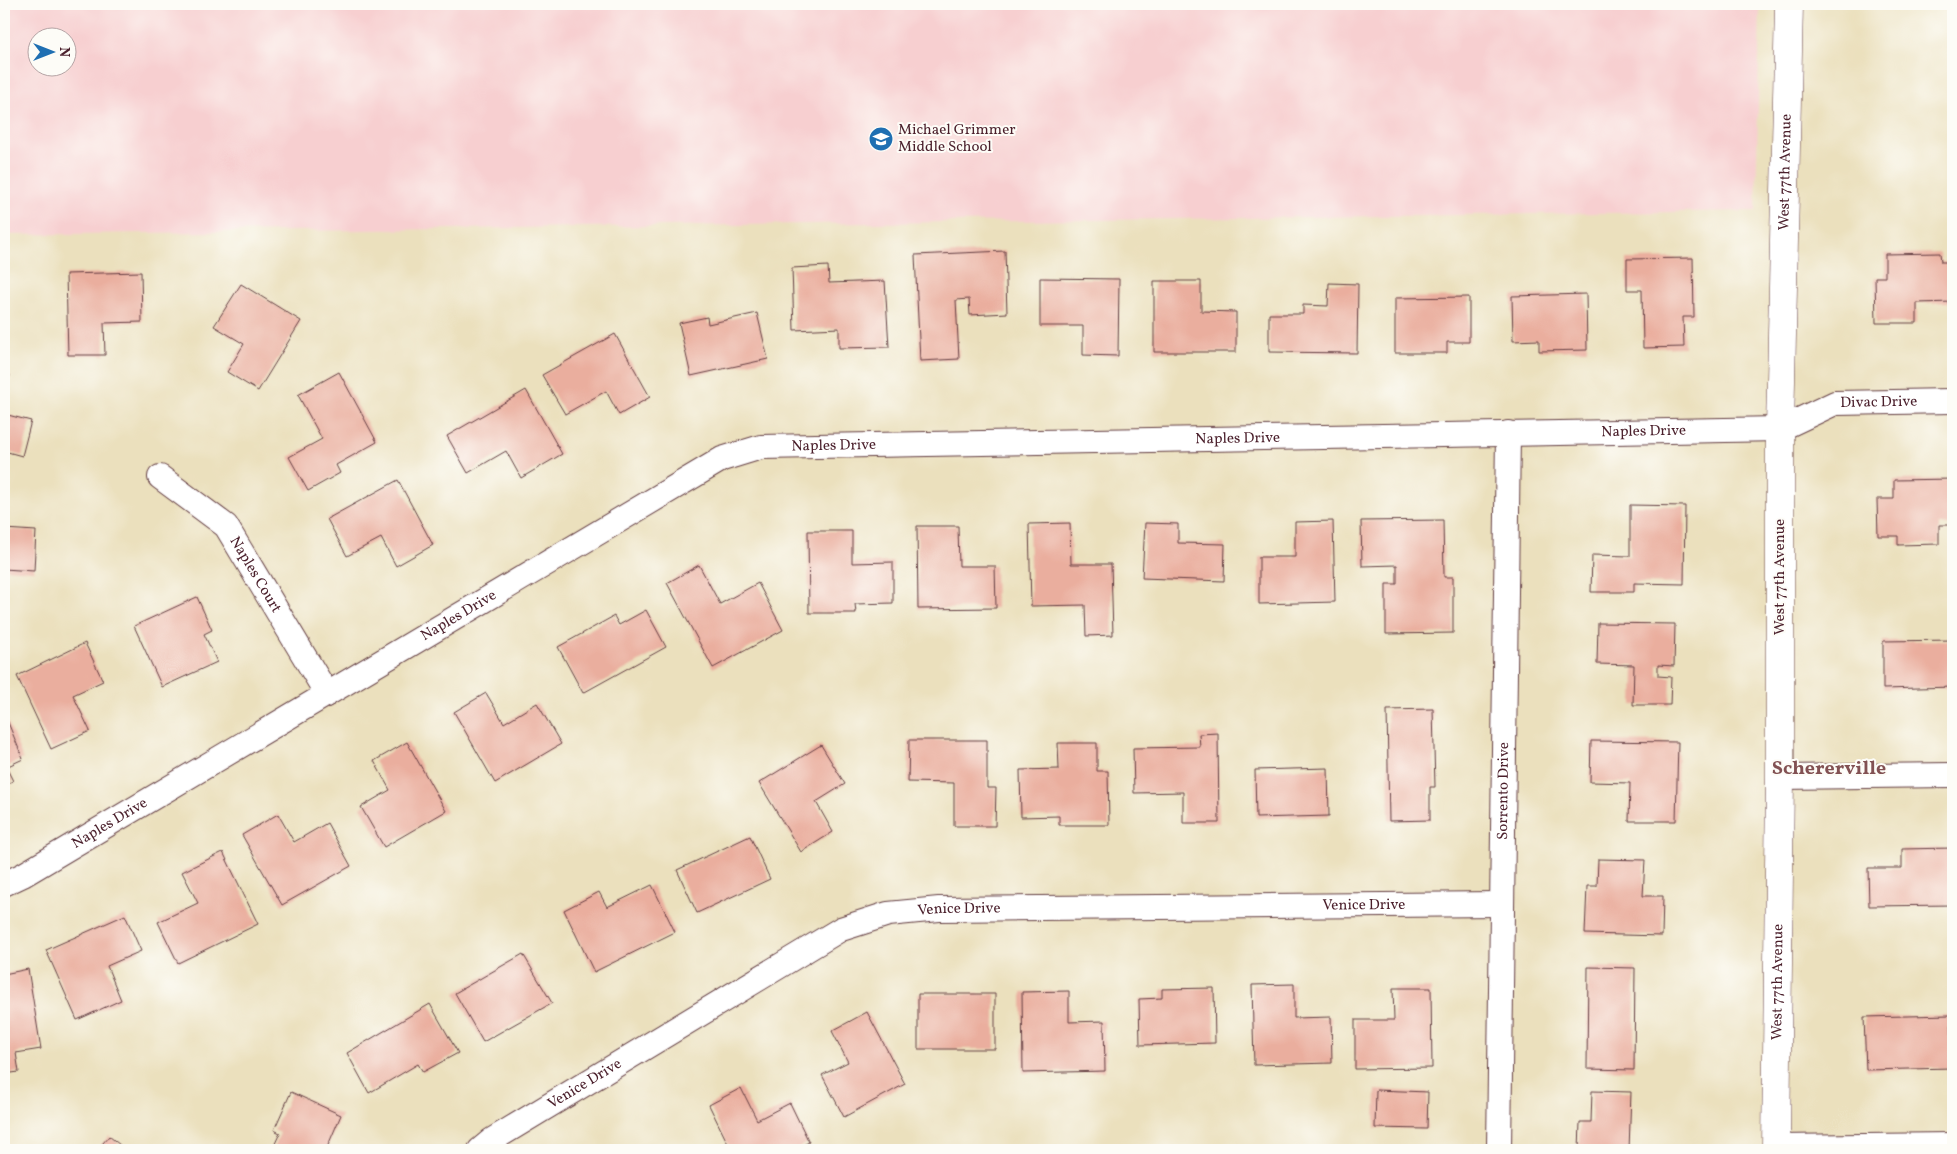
<svg xmlns="http://www.w3.org/2000/svg" width="1957" height="1154" viewBox="0 0 1957 1154" font-family="Vollkorn,serif">
<style>
.built{fill:#f7cfd0;fill-rule:evenodd}
.building{fill:#eaae9e}
.lines{fill:none;stroke-linecap:round;stroke-linejoin:round}
.minor-casing{stroke:#623c41;stroke-width:26}
.tertiary-casing{stroke:#623c41;stroke-width:29}
.minor{stroke:#fff;stroke-width:24}
.tertiary{stroke:#fff;stroke-width:28}
.labels{text-anchor:middle;dominant-baseline:central;stroke-width:4;stroke-linejoin:round;paint-order:stroke}
.poi-label{font-size:15px;fill:#4a1f2b;stroke:#fdfcf7;text-anchor:start}
.street-label{font-size:15px;fill:#4a1f2b;stroke:#fdfcf7}
.district-label{font-size:20px;font-weight:bold;fill:#825153;stroke:#fdfcf7}
</style>
<rect width="100%" height="100%" fill="#fdfcf7"/>
<filter id="ink" filterUnits="userSpaceOnUse"><feTurbulence type="fractalNoise" baseFrequency=".02" numOctaves="2"/><feDisplacementMap in="SourceGraphic" scale="10" xChannelSelector="R" yChannelSelector="G"/><feConvolveMatrix kernelMatrix="1 2 1 2 8 2 1 2 1" color-interpolation-filters="sRGB"/></filter>
<filter id="wash" filterUnits="userSpaceOnUse"><feTurbulence type="fractalNoise" baseFrequency=".0096" numOctaves="4" result="noise"/><feDisplacementMap in="SourceGraphic" scale="20" xChannelSelector="R" yChannelSelector="G"/><feGaussianBlur stdDeviation="1.12" result="paint"/><feColorMatrix in="noise" values="0 0 0 0 0 0 0 0 0 0 0 0 0 0 0 0 0 1.4 0 .05"/><feComposite in="paint" operator="in"/></filter>
<g filter="url(#wash)">
<rect width="100%" height="100%" fill="#ebe0bd"/>
<path class="built" d="M4 4H1760L1756 211 4 235ZM38 38H68V68H38Z"/>
<g id="blocks">
<path class="building" d="M1005 251 1007 313 970 315 969 299 956 300 959 359 920 361 915 255Z
M1940 253 1941 262H1953V302L1917 303V323H1876L1875 277H1885V254Z
M1693 258 1694 317H1683L1684 347 1643 348 1642 290H1627V259Z
M828 266 829 283 885 281 889 347 839 348V328L794 330 792 268Z
M141 272 142 322 104 323 105 355H68L66 274Z
M1040 278 1119 279 1118 356 1083 355V326H1040Z
M1154 281H1201V311L1236 312V352H1154Z
M1329 283 1358 284 1357 353 1269 352V314H1303V305L1328 306Z
M241 284 301 321 258 391 227 372 244 344 214 326Z
M1586 294 1587 350 1539 351V340L1513 341 1512 296Z
M1469 297V342H1447V353H1395V298Z
M757 313 768 359 691 376 679 323 707 317 708 324Z
M615 334 650 397 619 415 606 391 565 414 542 375Z
M339 372 377 442 336 465 340 473 308 491 289 457 322 439 298 395Z
M4 373 10 375 4 400Z
M526 390 562 454 521 478 506 451 468 473 447 436Z
M4 414 31 421 22 456 4 451Z
M1953 479V525H1939V544L1898 545V536H1878L1877 499H1894V480Z
M398 480 433 545 396 566 381 538 347 556 327 519Z
M1630 505 1685 506 1684 584 1634 583V592H1591L1592 555 1630 556Z
M1443 520 1444 577H1453V633L1386 634V584H1397V565L1362 566 1361 521Z
M1333 521 1335 602 1259 604V557H1295V522Z
M1070 523 1071 564H1111L1113 635 1086 636 1085 605 1031 606 1029 524Z
M1145 523 1178 524V543L1225 544 1224 581 1142 578Z
M917 526H958L959 566H995L996 608 918 609Z
M4 529 36 531 34 571 4 569Z
M808 531H852V563L893 562V603L855 604 856 613H809Z
M699 565 720 604 758 583 783 630 713 668 667 583Z
M197 597 212 630 204 634 217 662 162 687 134 626Z
M646 610 666 647 583 693 558 647 614 616 619 625Z
M1598 623 1675 624 1674 666 1658 665V676L1671 677 1670 705H1633L1634 665 1597 664Z
M1953 640V687L1883 689V641Z
M85 643 103 681 73 695 90 731 51 749 17 676Z
M486 693 504 723 537 703 561 744 495 783 454 712Z
M1433 709 1435 787H1430V820L1389 821 1387 710Z
M7 720 23 759 6 767 13 781 4 785V721Z
M1218 733 1219 823H1183V792L1134 793 1133 748 1200 747 1199 734Z
M909 740H987V788H996L995 826H954V783L908 782Z
M1591 741 1678 742 1676 821H1629L1630 783 1590 782Z
M407 742 446 811 384 847 361 807 390 790 374 761Z
M1058 743H1097V771H1108L1109 825H1059V816L1021 817 1020 770 1059 769Z
M821 745 845 784 816 802 833 832 801 852 759 783Z
M1328 768 1329 816 1256 818 1255 770Z
M278 814 294 842 327 823 351 866 282 905 242 835Z
M750 836 770 879 697 913 677 870Z
M1953 848V905L1869 906 1868 868H1902V849Z
M223 852 258 924 178 963 158 922 198 903 182 872Z
M1598 859 1645 860 1643 896H1663L1662 936 1585 934 1587 886H1597Z
M652 885 675 932 594 972 564 910 599 892 607 907Z
M125 915 141 951 107 966 121 1000 77 1020 46 950Z
M523 954 552 1003 483 1042 455 993Z
M1588 967 1635 968 1634 1070 1587 1069Z
M28 969 41 1049 16 1053 19 1072 4 1074V974Z
M1294 984V1018L1331 1017 1332 1063 1254 1065 1252 985Z
M1214 988 1215 1043 1140 1045 1139 999 1162 998V989Z
M1393 988H1431L1432 1068 1355 1069V1020H1394Z
M1069 991V1022L1104 1021 1105 1071 1023 1073 1022 992Z
M918 994H995V1049H918Z
M430 1004 458 1053 423 1072 418 1064 369 1093 347 1053Z
M867 1012 905 1084 844 1117 822 1075 848 1062 832 1031Z
M1951 1015 1952 1068 1866 1070 1864 1017Z
M741 1088 757 1120 790 1103 809 1142 794 1150H731L709 1105Z
M1376 1090 1428 1092 1427 1129 1375 1128Z
M1592 1091 1631 1092 1629 1150H1579L1580 1122H1591Z
M291 1092 341 1115 326 1150H272L280 1133 274 1130Z
M109 1136 126 1150H97Z"/>
</g>
</g>
<g filter="url(#ink)">
<use href="#blocks" fill-opacity="0" stroke="#623c41" stroke-width="1"/>
<g class="lines">
<defs>
<g id="minor">
<path id="s1" d="M160 477 226 526 327 694"/>
<path d="M1780 777 1953 775"/>
<path id="s2" d="M4 884 23 875 722 459 761 447 1780 429 1835 403 1953 401"/>
<path d="M1776 1147 1953 1145"/>
<path id="s3" d="M480 1150 492 1140 841 929 888 914 939 909 1502 904"/>
<path id="s4" d="M1499 1150 1508 433"/>
</g>
<g id="tertiary">
<path id="s5" d="M1776 1150 1780 777V429L1789 4"/>
</g>
</defs>
<use href="#minor" class="minor-casing"/>
<use href="#tertiary" class="tertiary-casing"/>
<use href="#minor" class="minor"/>
<use href="#tertiary" class="tertiary"/>
</g>
</g>
<defs>
<symbol id="school-disc" viewBox="-11 -11 22 22"><circle r="9.5" fill="#1f6fb2" stroke="#fdfcf7"/><path d="M0-5L7-2L0 1L-7-2ZM-4 1L0 2.5L4 1V4Q0 6-4 4Z" fill="#fff"/></symbol>
</defs>
<g fill-rule="evenodd">
<use href="#school-disc" x="867" y="125" width="28" height="28"/>
</g>
<g class="labels">
<g class="poi-label">
<text x="898" y="130">Michael Grimmer<tspan x="898" dy="17">Middle School</tspan></text>
</g>
<g class="street-label">
<text stroke="none"><textPath href="#s5" startOffset="978">West 77th Avenue</textPath></text>
<text stroke="none"><textPath href="#s2" startOffset="1999">Divac Drive</textPath></text>
<text stroke="none"><textPath href="#s2" startOffset="1758">Naples Drive</textPath></text>
<text stroke="none"><textPath href="#s2" startOffset="1352">Naples Drive</textPath></text>
<text stroke="none"><textPath href="#s2" startOffset="948">Naples Drive</textPath></text>
<text stroke="none"><textPath href="#s1" startOffset="139">Naples Court</textPath></text>
<text transform="translate(1780 577) rotate(-90)">West 77th Avenue</text>
<text stroke="none"><textPath href="#s2" startOffset="528">Naples Drive</textPath></text>
<text stroke="none"><textPath href="#s4" startOffset="359">Sorrento Drive</textPath></text>
<text stroke="none"><textPath href="#s2" startOffset="122">Naples Drive</textPath></text>
<text stroke="none"><textPath href="#s3" startOffset="949">Venice Drive</textPath></text>
<text stroke="none"><textPath href="#s3" startOffset="544">Venice Drive</textPath></text>
<text stroke="none"><textPath href="#s5" startOffset="168">West 77th Avenue</textPath></text>
<text stroke="none"><textPath href="#s3" startOffset="124">Venice Drive</textPath></text>
</g>
<g class="district-label">
<text x="1829" y="769">Schererville</text>
</g>
</g>
<rect width="1957" height="1154" fill="none" stroke="#fdfcf7" stroke-width="20"/>
<g transform="translate(52 52) rotate(90)"><circle r="24" fill="#fdfcf7" stroke="#b5a4a5"/>
<path d="M0-4L9 19L0 12L-9 19Z" fill="#1f6fb2"/>
<text y="-8" font-size="14" font-weight="bold" text-anchor="middle" fill="#4a1f2b">N</text>
</g>
</svg>
